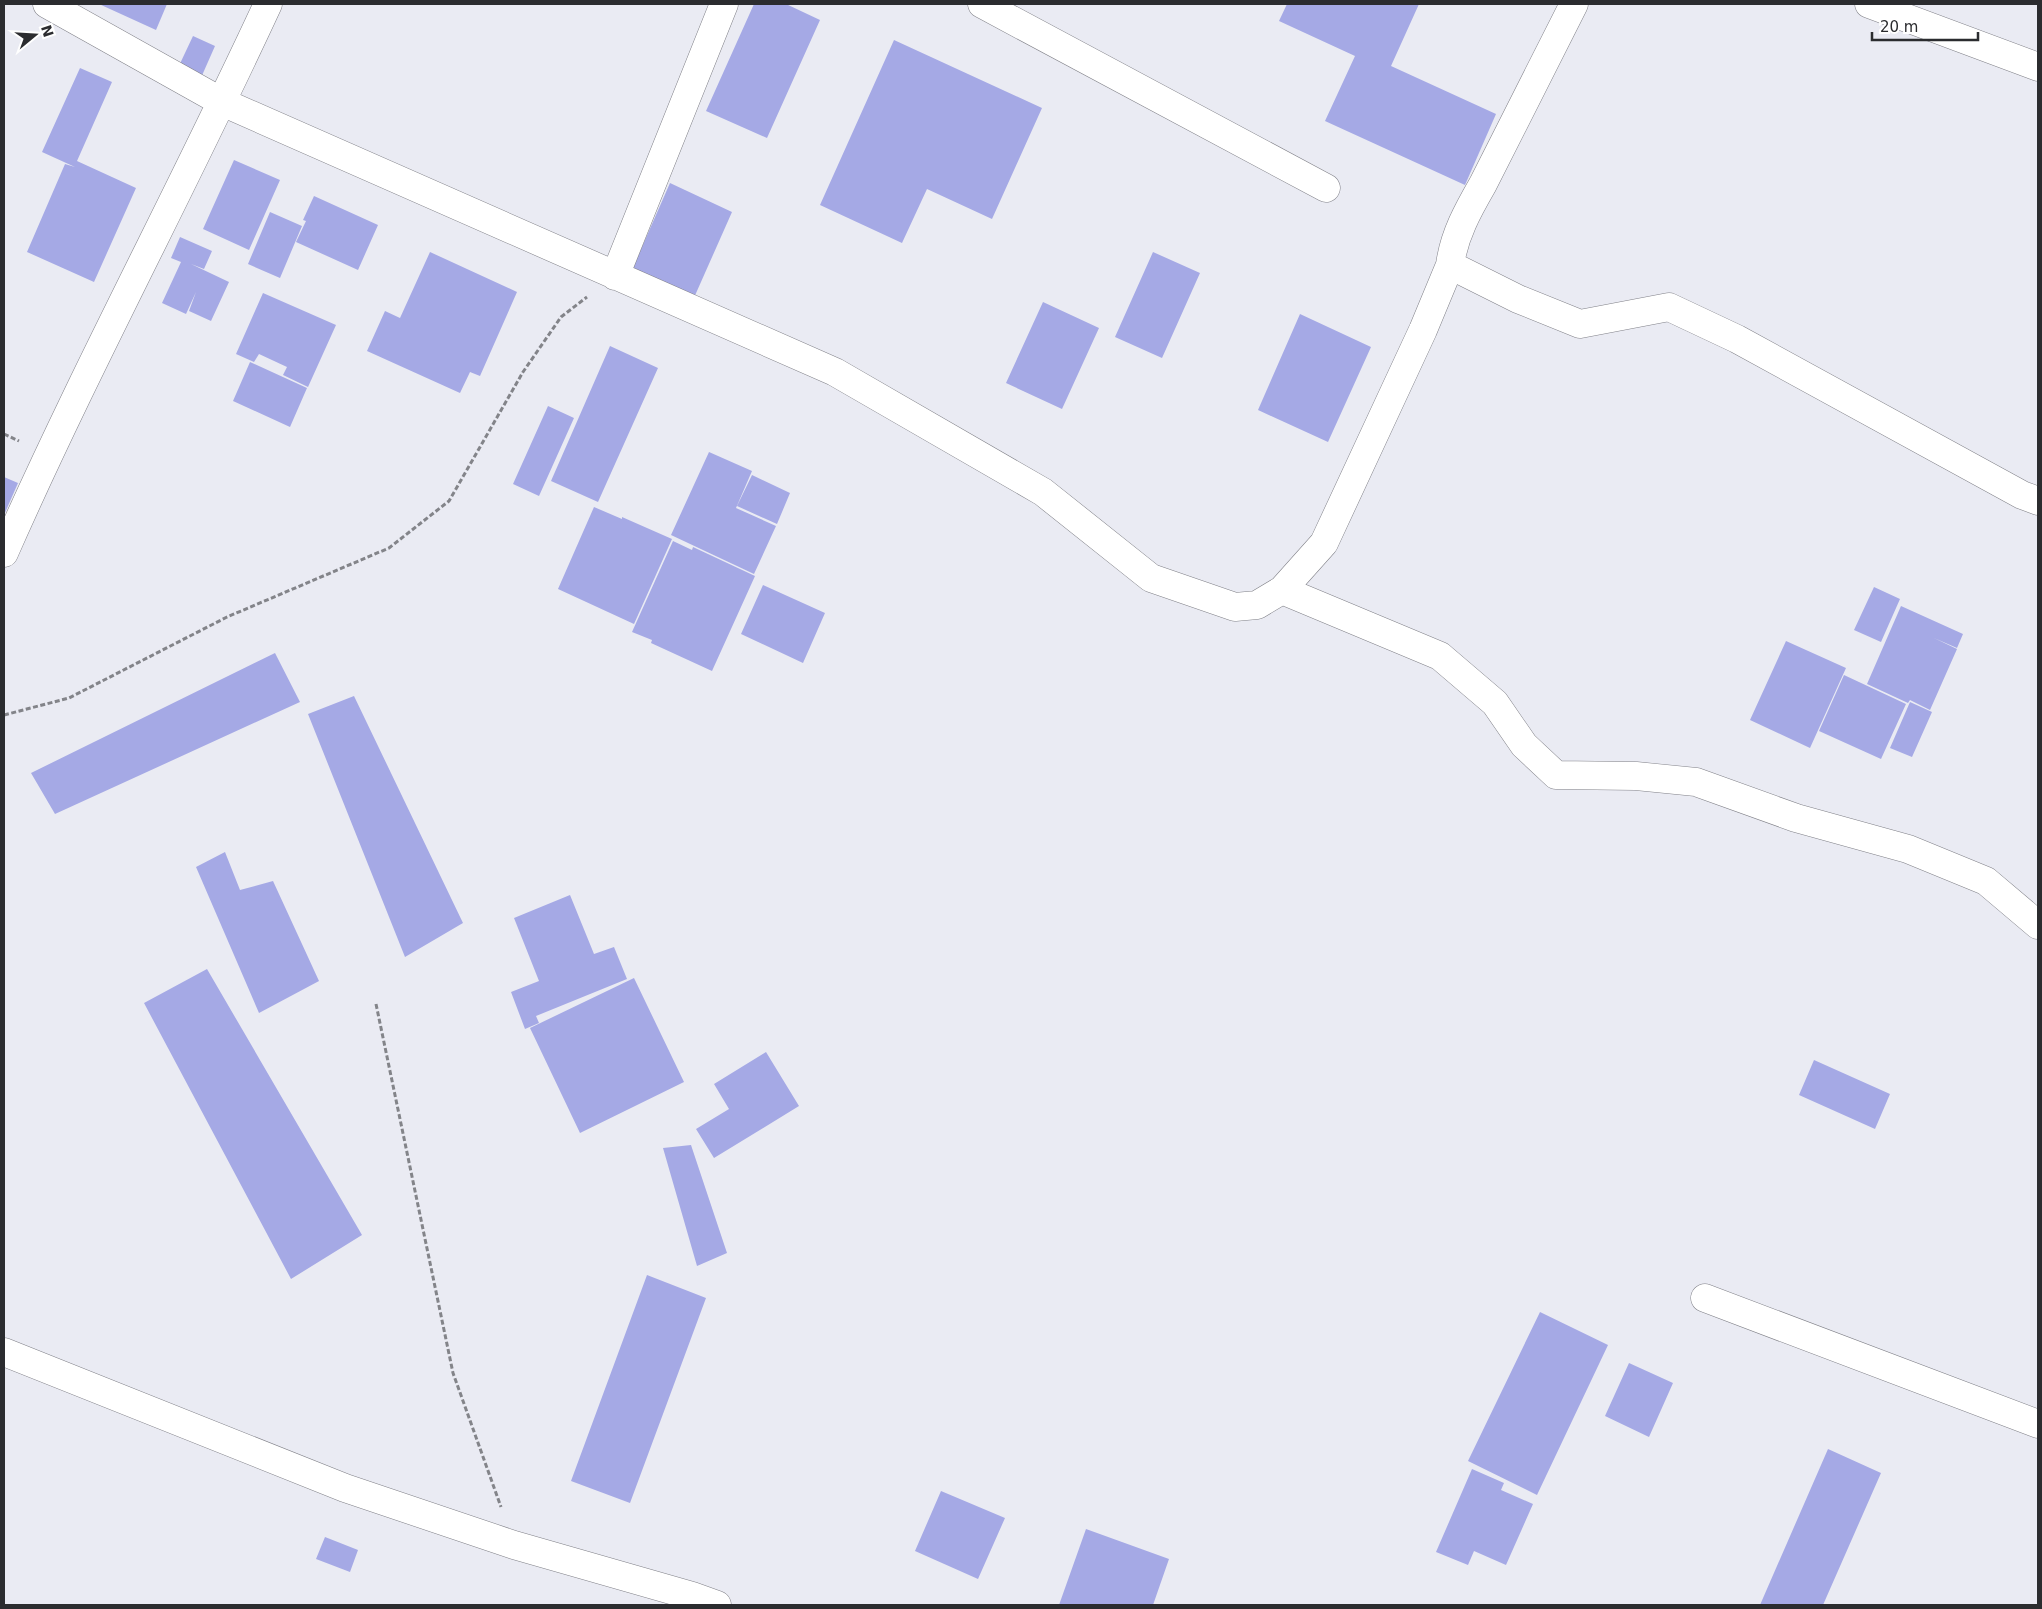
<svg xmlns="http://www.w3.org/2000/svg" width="2042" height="1609" viewBox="0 0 2042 1609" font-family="'DejaVu Sans',sans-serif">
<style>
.building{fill:#a5a9e5}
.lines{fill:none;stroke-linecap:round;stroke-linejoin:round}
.street-casing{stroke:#808188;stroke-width:29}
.secondary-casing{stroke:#808188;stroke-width:29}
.path{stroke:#838489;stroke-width:3;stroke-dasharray:5 2.5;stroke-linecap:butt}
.street{stroke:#fff;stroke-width:28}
.secondary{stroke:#fff;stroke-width:28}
</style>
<rect width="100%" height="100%" fill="#eaebf3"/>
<path class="building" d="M99 4H167L156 30Z
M754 4H786L820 20 767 138 706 111Z
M1287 4H1419L1391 66 1496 114 1465 185 1325 121 1355 56 1279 21Z
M193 36 215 46 200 80 177 70Z
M894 40 1042 108 992 219 927 189 902 243 820 205Z
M80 68 112 82 77 161 136 188 94 282 27 252 65 164 75 167 42 152Z
M234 160 280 180 249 250 203 229Z
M670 183 732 212 693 300 631 272Z
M314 196 378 225 358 270 296 242 306 221 303 220Z
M270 212 302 226 280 278 248 264Z
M180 237 212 251 204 269 191 264 229 282 211 321 189 311 196 292 186 314 162 303 181 262 171 258Z
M430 252 517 292 480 376 470 372 460 393 367 351 385 311 400 318Z
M1153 252 1200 273 1162 358 1115 337Z
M263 293 336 325 308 387 283 375 287 367 259 354 254 362 236 354Z
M1043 302 1099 328 1062 409 1006 383Z
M1300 314 1371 347 1328 442 1258 410Z
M610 346 658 368 598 502 551 481Z
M250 362 307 388 290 427 233 401Z
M548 406 574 418 539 496 513 484Z
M709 452 752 471 736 508 776 526 754 574 671 535Z
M752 475 790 493 777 524 737 506Z
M4 477 18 483 4 515Z
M594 507 622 519V517L672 539 634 624 558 589Z
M673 541 692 550 693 547 755 576 712 671 651 643 652 640 632 632Z
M763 585 825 613 803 663 741 634Z
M1874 587 1900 599 1881 642 1854 630Z
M1901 606 1963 634 1957 648 1934 638 1957 649 1930 710 1910 700 1908 703 1867 684Z
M1786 641 1846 668 1810 748 1750 720Z
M275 653 300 702 55 814 31 773Z
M1844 675 1906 704 1881 759 1819 731Z
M354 696 463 923 405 957 308 714Z
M1910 702 1932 712 1912 757 1890 748Z
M225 852 240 890 273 881 319 981 259 1013 196 867Z
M570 895 594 954 614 947 627 979 536 1016 539 1023 525 1029 511 992 539 981 514 918Z
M207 969 362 1235 291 1279 144 1003Z
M634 978 684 1082 580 1133 530 1028Z
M766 1052 799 1106 714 1158 696 1129 729 1109 714 1084Z
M1814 1060 1890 1094 1875 1129 1799 1095Z
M691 1145 727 1253 697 1266 663 1148Z
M647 1275 706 1298 630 1503 571 1481Z
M1540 1312 1608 1345 1537 1495 1468 1461Z
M1629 1363 1673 1383 1649 1437 1605 1416Z
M1828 1449 1881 1473 1823 1605H1760Z
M1472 1469 1504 1483 1501 1490 1533 1504 1506 1565 1474 1551 1468 1565 1436 1552Z
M941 1491 1005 1518 978 1579 915 1551Z
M1086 1529 1169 1559 1153 1605H1059Z
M325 1537 358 1550 350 1572 316 1559Z"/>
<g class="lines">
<defs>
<path id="street" d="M47 4 222 102 835 372 1043 492 1151 578 1235 607 1257 605 1282 590 1324 543 1423 330 1450 265 1518 299 1580 324 1669 307 1737 339 2022 495 2038 501
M982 4 1326 188
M1869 4 2038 67
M1450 265C1454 235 1468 210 1483 184L1574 4
M615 276 724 4
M4 553C86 367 183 188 268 4
M1282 590 1440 656 1495 703 1524 745 1556 775 1636 776 1696 782 1796 818 1908 849 1986 881 2038 925
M1705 1298 2038 1424"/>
<path id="secondary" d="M4 1352 345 1488 514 1545 692 1596 717 1605"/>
</defs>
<use href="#street" class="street-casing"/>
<use href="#secondary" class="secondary-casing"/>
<path class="path" d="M4 434 19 441
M4 715 69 698 227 617 389 548 449 501 523 372 561 317 587 297
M376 1004 453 1373 501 1507"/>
<use href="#street" class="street"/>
<use href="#secondary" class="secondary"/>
</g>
<rect width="2042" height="1609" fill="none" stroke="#2b2c2f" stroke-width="10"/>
<g transform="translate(35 35) rotate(72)" stroke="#ffffff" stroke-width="4" paint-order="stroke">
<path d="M0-4L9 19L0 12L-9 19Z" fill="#2b2c2f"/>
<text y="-8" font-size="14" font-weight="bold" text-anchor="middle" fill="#2b2c2f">N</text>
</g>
<path d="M1872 32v8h106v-8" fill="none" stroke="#2b2c2f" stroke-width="2.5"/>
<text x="1880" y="32" font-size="15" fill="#2b2c2f" stroke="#ffffff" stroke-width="4" paint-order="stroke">20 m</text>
</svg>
